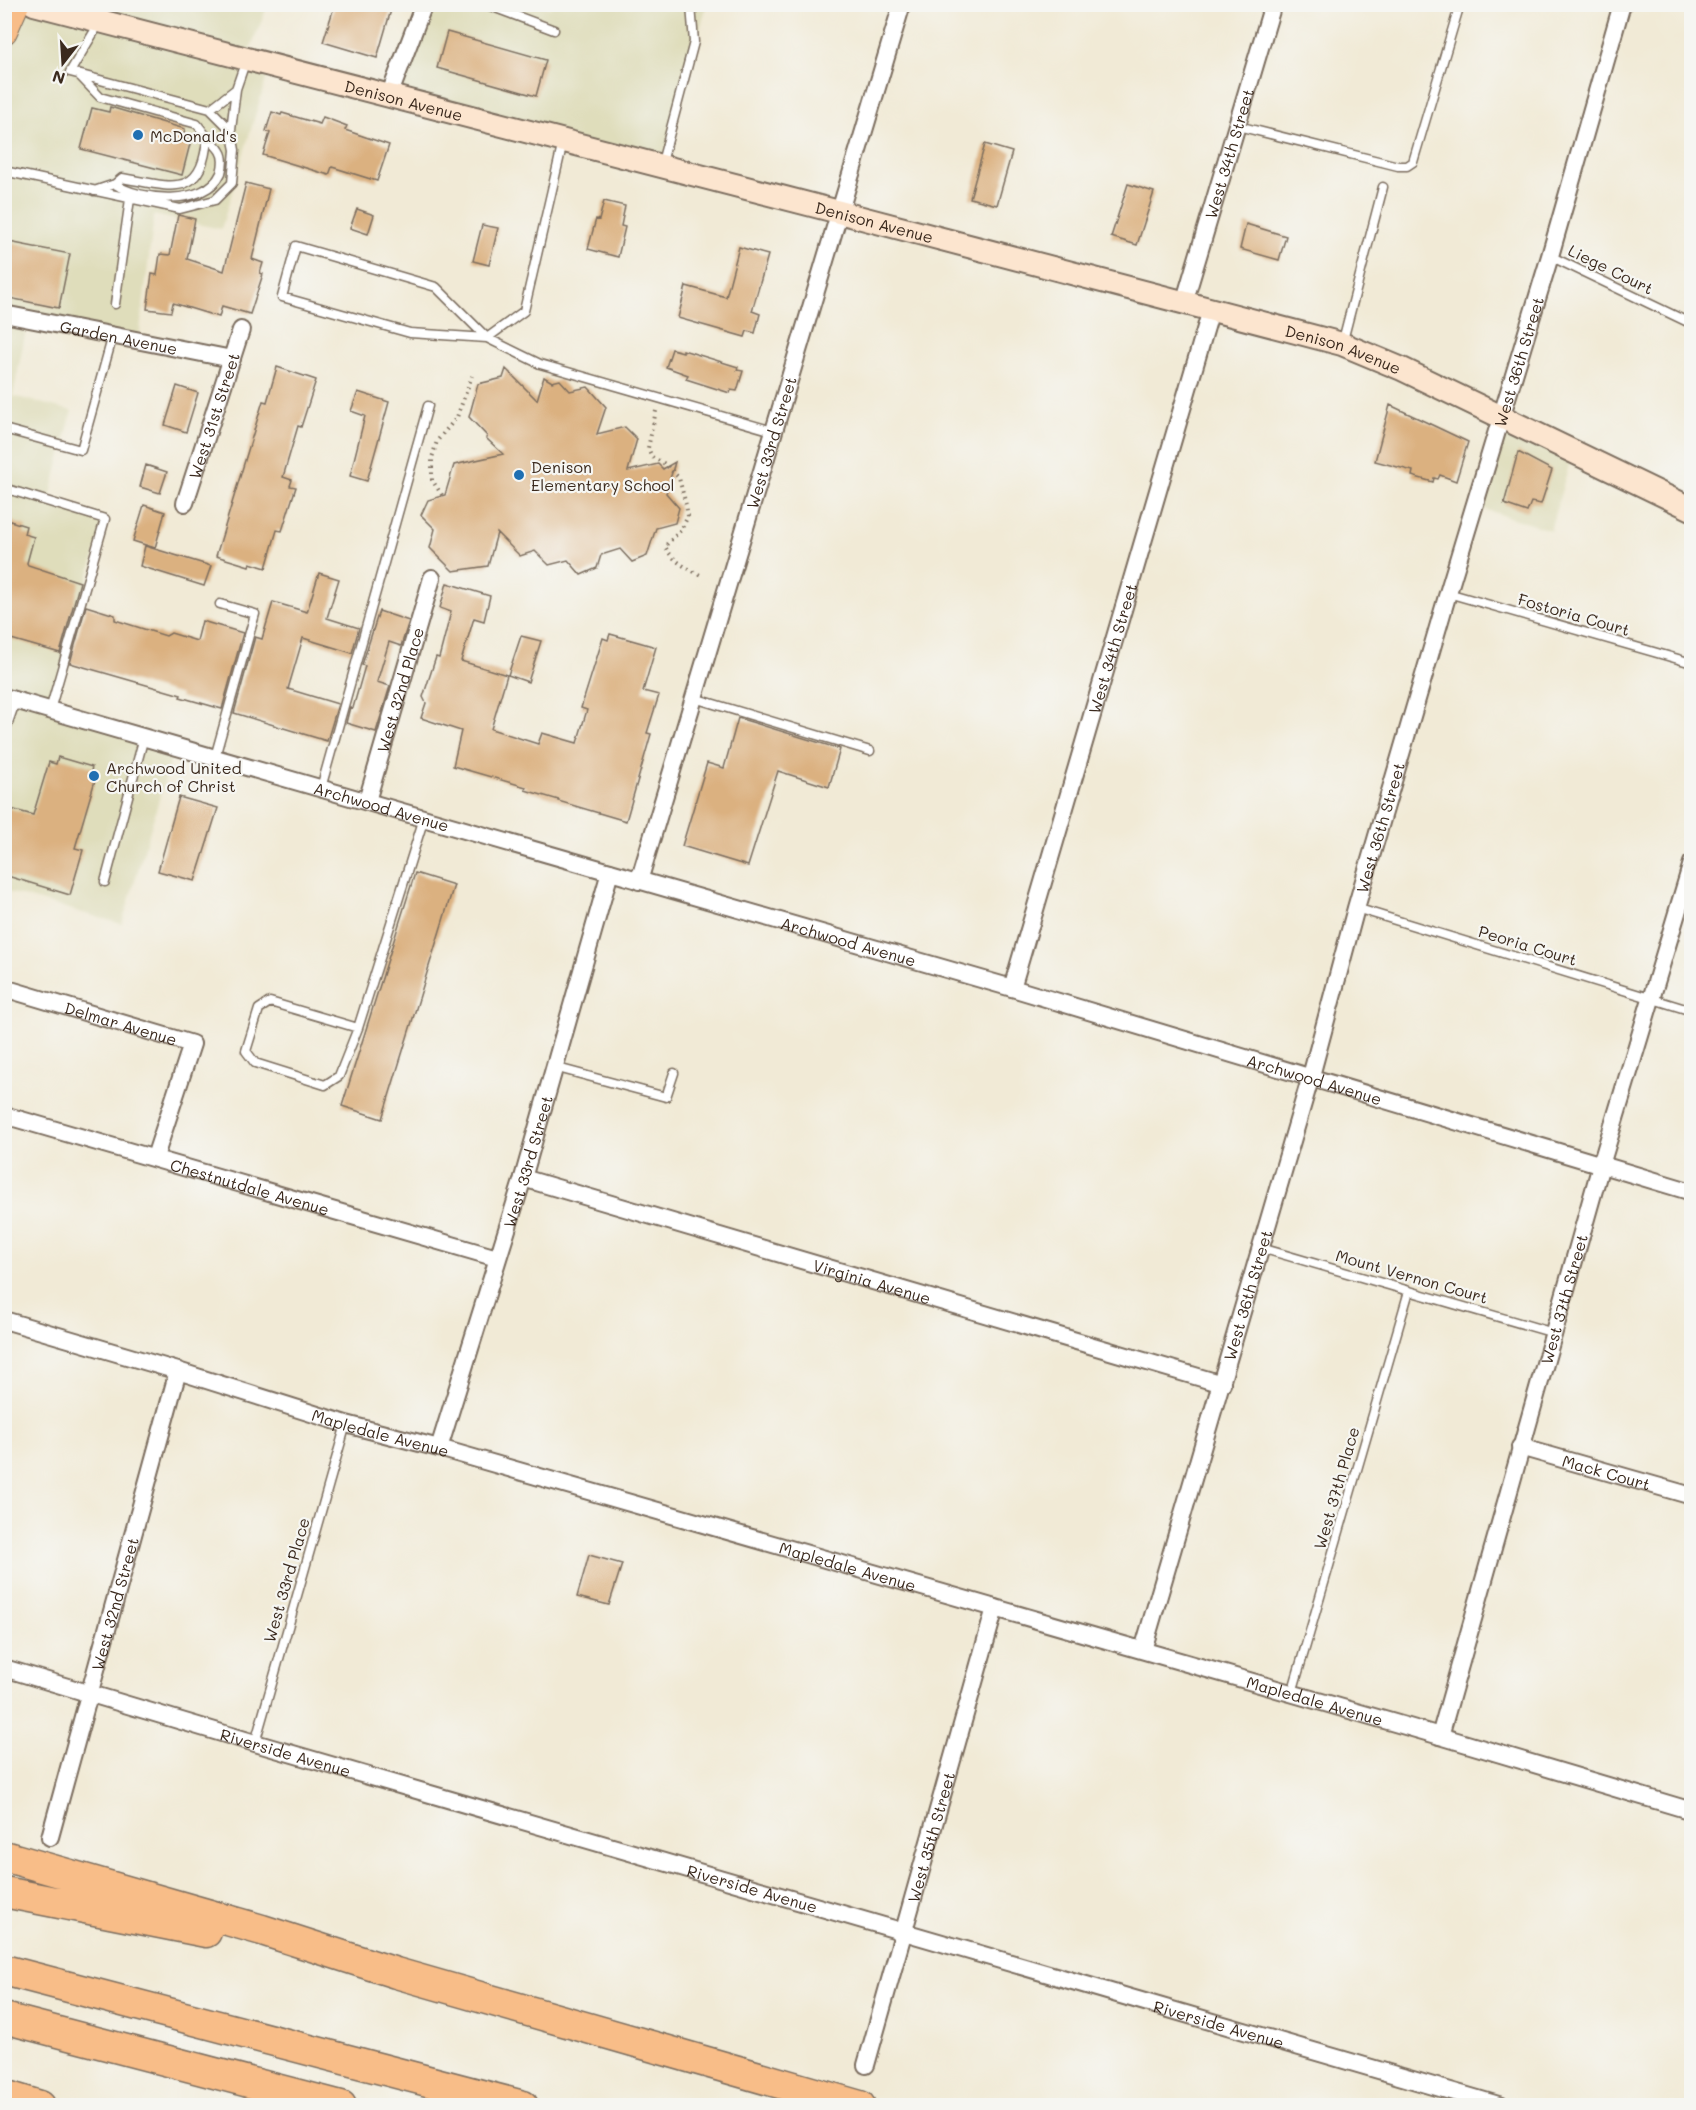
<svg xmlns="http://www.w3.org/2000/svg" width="1696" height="2110" viewBox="0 0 1696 2110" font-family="Mali,sans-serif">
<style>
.built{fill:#dfddbb}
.building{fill:#dbb180}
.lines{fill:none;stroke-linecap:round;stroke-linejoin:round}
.lane-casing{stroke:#7b6d5e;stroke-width:11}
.street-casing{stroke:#7b6d5e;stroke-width:20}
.secondary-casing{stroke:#7b6d5e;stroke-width:26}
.primary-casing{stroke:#7b6d5e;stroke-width:28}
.highway-casing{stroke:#7b6d5e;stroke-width:33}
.path{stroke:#7b6d5e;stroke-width:4;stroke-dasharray:1.5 4.5;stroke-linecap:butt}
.lane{stroke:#fff;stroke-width:8}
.street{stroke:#fff;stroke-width:16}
.secondary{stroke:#fce5cf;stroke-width:22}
.primary{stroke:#f8bd88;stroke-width:26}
.highway{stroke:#f8bd88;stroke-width:30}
.poi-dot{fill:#1f6fb2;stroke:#f6f6f2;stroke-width:2}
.labels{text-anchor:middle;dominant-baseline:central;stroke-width:4.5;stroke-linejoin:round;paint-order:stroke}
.street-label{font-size:16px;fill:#3b2a1e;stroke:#f6f6f2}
.poi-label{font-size:16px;fill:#3b2a1e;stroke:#f6f6f2;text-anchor:start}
</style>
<rect width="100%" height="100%" fill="#f6f6f2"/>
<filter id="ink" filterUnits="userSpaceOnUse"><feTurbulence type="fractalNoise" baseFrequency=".0167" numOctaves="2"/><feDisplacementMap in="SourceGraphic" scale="12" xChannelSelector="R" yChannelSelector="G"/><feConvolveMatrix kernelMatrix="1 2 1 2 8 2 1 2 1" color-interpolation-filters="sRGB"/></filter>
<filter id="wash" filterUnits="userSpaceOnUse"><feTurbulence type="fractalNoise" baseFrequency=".008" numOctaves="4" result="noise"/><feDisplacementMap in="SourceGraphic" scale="24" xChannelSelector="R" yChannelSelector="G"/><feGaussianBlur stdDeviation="1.35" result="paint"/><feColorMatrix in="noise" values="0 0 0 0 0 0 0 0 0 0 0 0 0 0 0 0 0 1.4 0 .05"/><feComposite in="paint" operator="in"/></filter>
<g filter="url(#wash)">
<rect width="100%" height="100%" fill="#f1ead6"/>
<path class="built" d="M540 4 550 8 551 4 707 5 661 166 389 96 424 5Z
M4 5H268L246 59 270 66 221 229 154 215 139 340 28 319 13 396 72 411 49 502 105 519 50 709 175 746 122 924 5 891Z
M1502 416 1573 451 1550 530 1474 506Z"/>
<g id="blocks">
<path class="building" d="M335 4H388L387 9 391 10 377 58 323 42Z
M447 32 546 60 536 96 437 68Z
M110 107 185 129 183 138 191 140 182 175 81 149 92 108 109 112Z
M272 112 281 115 282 113 320 124 323 117 347 126 345 130 389 145 377 181 332 167 329 175 263 155 270 133 266 131Z
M985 144 1012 152 997 205 970 198Z
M246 183 269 189 252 259 263 263 260 273 263 274 250 314 222 306 219 317 173 303 171 312 147 309 152 274 157 275 160 254 170 255 178 215 195 219 187 259 224 271Z
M1128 184 1154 192 1137 245 1111 237Z
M604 201 625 206 621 226 625 227 618 257 588 249 596 219 599 220Z
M357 209 374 215 368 234 350 228Z
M1246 224 1286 236 1279 260 1240 249Z
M482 225 498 228 489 265 473 261Z
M4 241 70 254 59 308 4 297Z
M739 247 768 255 752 311 760 314 755 333 747 331 745 337 678 318 686 286 726 297Z
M672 349 683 352V350L738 367 737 370 743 371 737 391 731 390 730 393 686 379 688 375 666 367Z
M277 367 316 380 301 427 298 426 283 477 292 480 290 486 296 487 282 531 277 530 266 568 250 563 249 566 216 556 263 401 267 402Z
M506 369 537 400 544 377 552 382 560 380 570 391 588 387 606 407 597 434 625 427 637 439 628 471 658 464 663 469 675 462 666 493 679 508 675 523 656 528 647 556 632 562 620 549 601 555 597 568 581 575 568 560 549 565 535 551 520 556 497 533 488 566 453 571 430 548 435 529 421 515 428 500 445 495 454 465 503 454 486 438 487 436 469 417 478 384 503 378Z
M177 386 198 393 186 432 165 425Z
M358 392 389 402 367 481 350 476 365 416 351 411Z
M1390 405 1468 442 1456 481 1440 475 1438 479 1434 478 1433 482 1412 476 1413 471 1375 461Z
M1518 452 1552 470 1541 504 1531 502 1527 512 1504 504Z
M146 465 167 472 160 493 140 487Z
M144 505 165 512 155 548 133 541Z
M4 519 26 526 24 534 34 537 27 563 28 565 80 582 60 653 4 637Z
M145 546 211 566 204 586 140 566Z
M319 573 339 579 327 618 359 628 352 653 303 638 288 689 338 704 327 741 234 713 255 637 262 639 273 602 307 612Z
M447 583 490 596 484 621 474 618 461 661 507 675 491 729 538 744 542 733 577 743 587 710 581 708 603 638 608 640 610 634 656 647 643 691 659 695 647 733 651 734 626 821 558 801 559 800 525 790 526 787 453 766 461 731 421 718 426 703 423 697 436 657 439 658 451 612 440 608Z
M86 606 115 615V620L166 636 171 633 197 641 202 621 243 633 222 709 180 697 181 695 70 663Z
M379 611 409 621 401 646 389 642 377 682 390 686 376 732 346 723 350 707 353 708 365 666 362 665Z
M521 636 541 641 528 682 508 675Z
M738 718 840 749 829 787 778 771 748 866 682 846 707 763 724 768Z
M58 757 92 767 90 775 96 777 75 848 83 850 70 895 4 875V807L33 815 49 762 56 764Z
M179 797 218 808 195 881 158 871Z
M415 873 454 885 382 1119 342 1106Z
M589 1555 622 1564 609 1605 577 1597Z"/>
</g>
</g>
<g filter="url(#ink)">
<use href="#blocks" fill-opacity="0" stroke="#7b6d5e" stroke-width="1.5"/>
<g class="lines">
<defs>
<path id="lane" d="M485 4 554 30
M100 22 70 72 210 109 231 130
M78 74 100 97 197 124 207 137C203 201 169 186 122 178L115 184 94 191
M210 109 236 89
M1238 126 1398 166H1407L1413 162 1460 4
M563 142 524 311 487 338 410 333 282 297 296 246 436 287 487 338 540 364 773 431
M661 166 694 42 691 6
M4 171 180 209 215 200 232 183 235 150 231 130 236 89 246 60
M115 184C139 201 206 207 221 173 223 166 224 157 220 151 217 146 211 141 207 137
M1550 256 1692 324
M115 304 130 199
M1688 322 1692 310
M1342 344 1383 187
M4 429 81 450 113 335
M4 488 105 519 50 710
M1448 593 1692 663
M694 698 870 751
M4 734 16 700
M215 757 255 614 220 604
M321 788 428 406
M105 882 144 737
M1356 908 1692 1011
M358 1028 270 1002 259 1009 246 1051 255 1063 325 1085 339 1076 358 1028 424 818
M554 1067 666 1097 674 1073
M1261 1248 1554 1333
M1292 1693 1409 1291
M255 1743 346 1424"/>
<g id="street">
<path d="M389 96 424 4"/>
<path id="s1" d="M1184 303 1273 4"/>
<path id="s2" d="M4 314 232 359"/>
<path id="s3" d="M185 503 241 330"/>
<path id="s4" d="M4 697 1012 988 1692 1192"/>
<path id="s5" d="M367 801 432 578"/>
<path id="s6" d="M639 881 902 4"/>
<path id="s7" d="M4 988 192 1044 155 1157"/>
<path id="s8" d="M1012 988 1211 310"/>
<path id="s9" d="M4 1115 497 1258"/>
<path id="s10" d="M523 1178 1222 1384"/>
<path id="s11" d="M4 1320 178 1371 346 1424 439 1448 1440 1736 1692 1811"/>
<path id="s12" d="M1520 1447 1692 1496"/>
<path id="s13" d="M439 1448 523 1178 610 872"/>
<path id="s14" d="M1143 1650 1311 1076 1356 908 1448 593 1550 256 1622 4"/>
<path id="s15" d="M4 1668 255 1743 1502 2106"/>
<path id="s16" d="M1440 1736 1601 1165 1692 863"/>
<path id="s17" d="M50 1837 178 1371"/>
<path id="s18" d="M866 2065 995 1608"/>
</g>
<g id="secondary">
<path id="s19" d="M34 4 839 212 1342 344 1402 369 1692 509"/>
</g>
<path id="primary" d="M4 31 16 4"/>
<path id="highway" d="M4 1856 262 1930 396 1973 860 2106
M4 1892 206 1932
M4 1970 523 2106
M4 2018 341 2106
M4 2095 40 2106"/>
</defs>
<use href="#lane" class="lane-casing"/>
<use href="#street" class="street-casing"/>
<use href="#secondary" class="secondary-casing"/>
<use href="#primary" class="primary-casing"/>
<use href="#highway" class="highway-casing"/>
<path class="path" d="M656 411 648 448 652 457 665 464 679 478 686 505 688 516 681 530 665 546C672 561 687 568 702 576
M442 495 432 480V458L437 441 457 417 472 376"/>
<use href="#lane" class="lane"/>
<use href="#street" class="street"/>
<use href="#secondary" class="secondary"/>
<use href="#primary" class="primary"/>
<use href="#highway" class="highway"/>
</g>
</g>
<g class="poi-dot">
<circle cx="138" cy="135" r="6"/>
<circle cx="519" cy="475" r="6"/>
<circle cx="94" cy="776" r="6"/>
</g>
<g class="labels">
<g class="street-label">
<text stroke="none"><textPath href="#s19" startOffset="382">Denison Avenue</textPath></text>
<text stroke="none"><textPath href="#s1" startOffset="156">West 34th Street</textPath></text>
<text stroke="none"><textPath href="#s19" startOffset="868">Denison Avenue</textPath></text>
<text transform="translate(1611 269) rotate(26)">Liege Court</text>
<text stroke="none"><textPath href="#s2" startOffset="117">Garden Avenue</textPath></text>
<text stroke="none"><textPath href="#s19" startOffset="1354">Denison Avenue</textPath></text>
<text stroke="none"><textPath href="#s14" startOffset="1342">West 36th Street</textPath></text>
<text stroke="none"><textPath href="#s3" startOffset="92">West 31st Street</textPath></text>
<text stroke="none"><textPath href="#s6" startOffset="458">West 33rd Street</textPath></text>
<text transform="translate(1574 614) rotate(16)">Fostoria Court</text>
<text stroke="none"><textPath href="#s8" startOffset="354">West 34th Street</textPath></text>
<text stroke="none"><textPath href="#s5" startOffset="116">West 32nd Place</textPath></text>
<text stroke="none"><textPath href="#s4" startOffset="393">Archwood Avenue</textPath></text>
<text stroke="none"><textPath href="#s14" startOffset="856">West 36th Street</textPath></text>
<text stroke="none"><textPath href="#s4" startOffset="879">Archwood Avenue</textPath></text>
<text transform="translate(1528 945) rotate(17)">Peoria Court</text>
<text stroke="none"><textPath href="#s7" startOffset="122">Delmar Avenue</textPath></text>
<text stroke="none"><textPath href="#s4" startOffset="1365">Archwood Avenue</textPath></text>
<text stroke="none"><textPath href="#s13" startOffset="300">West 33rd Street</textPath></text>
<text stroke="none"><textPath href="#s9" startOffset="256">Chestnutdale Avenue</textPath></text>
<text transform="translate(1412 1276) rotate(16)">Mount Vernon Court</text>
<text stroke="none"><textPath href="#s10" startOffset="364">Virginia Avenue</textPath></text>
<text stroke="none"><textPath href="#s14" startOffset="370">West 36th Street</textPath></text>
<text stroke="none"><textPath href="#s16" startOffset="454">West 37th Street</textPath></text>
<text stroke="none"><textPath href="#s11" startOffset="393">Mapledale Avenue</textPath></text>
<text stroke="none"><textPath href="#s12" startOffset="90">Mack Court</textPath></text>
<text transform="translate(1336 1488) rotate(-74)">West 37th Place</text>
<text stroke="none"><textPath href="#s11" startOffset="879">Mapledale Avenue</textPath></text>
<text transform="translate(286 1580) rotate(-74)">West 33rd Place</text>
<text stroke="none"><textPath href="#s17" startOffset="242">West 32nd Street</textPath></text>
<text stroke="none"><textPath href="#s11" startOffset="1365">Mapledale Avenue</textPath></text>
<text stroke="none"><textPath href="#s15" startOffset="294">Riverside Avenue</textPath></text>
<text stroke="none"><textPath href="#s18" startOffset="237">West 35th Street</textPath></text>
<text stroke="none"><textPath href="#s15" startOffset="780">Riverside Avenue</textPath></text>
<text stroke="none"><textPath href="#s15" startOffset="1266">Riverside Avenue</textPath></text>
</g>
<g class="poi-label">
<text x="150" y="135">McDonald's</text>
<text x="531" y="466">Denison<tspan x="531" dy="18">Elementary School</tspan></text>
<text x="106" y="767">Archwood United<tspan x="106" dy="18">Church of Christ</tspan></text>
</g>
</g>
<rect width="1696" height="2110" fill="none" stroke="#f6f6f2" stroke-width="24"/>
<g transform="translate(63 63) rotate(197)" stroke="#f6f6f2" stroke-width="4.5" paint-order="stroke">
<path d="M0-4.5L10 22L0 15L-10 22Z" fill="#3b2a1e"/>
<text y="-9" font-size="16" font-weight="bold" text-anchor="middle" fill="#3b2a1e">N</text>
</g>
</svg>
